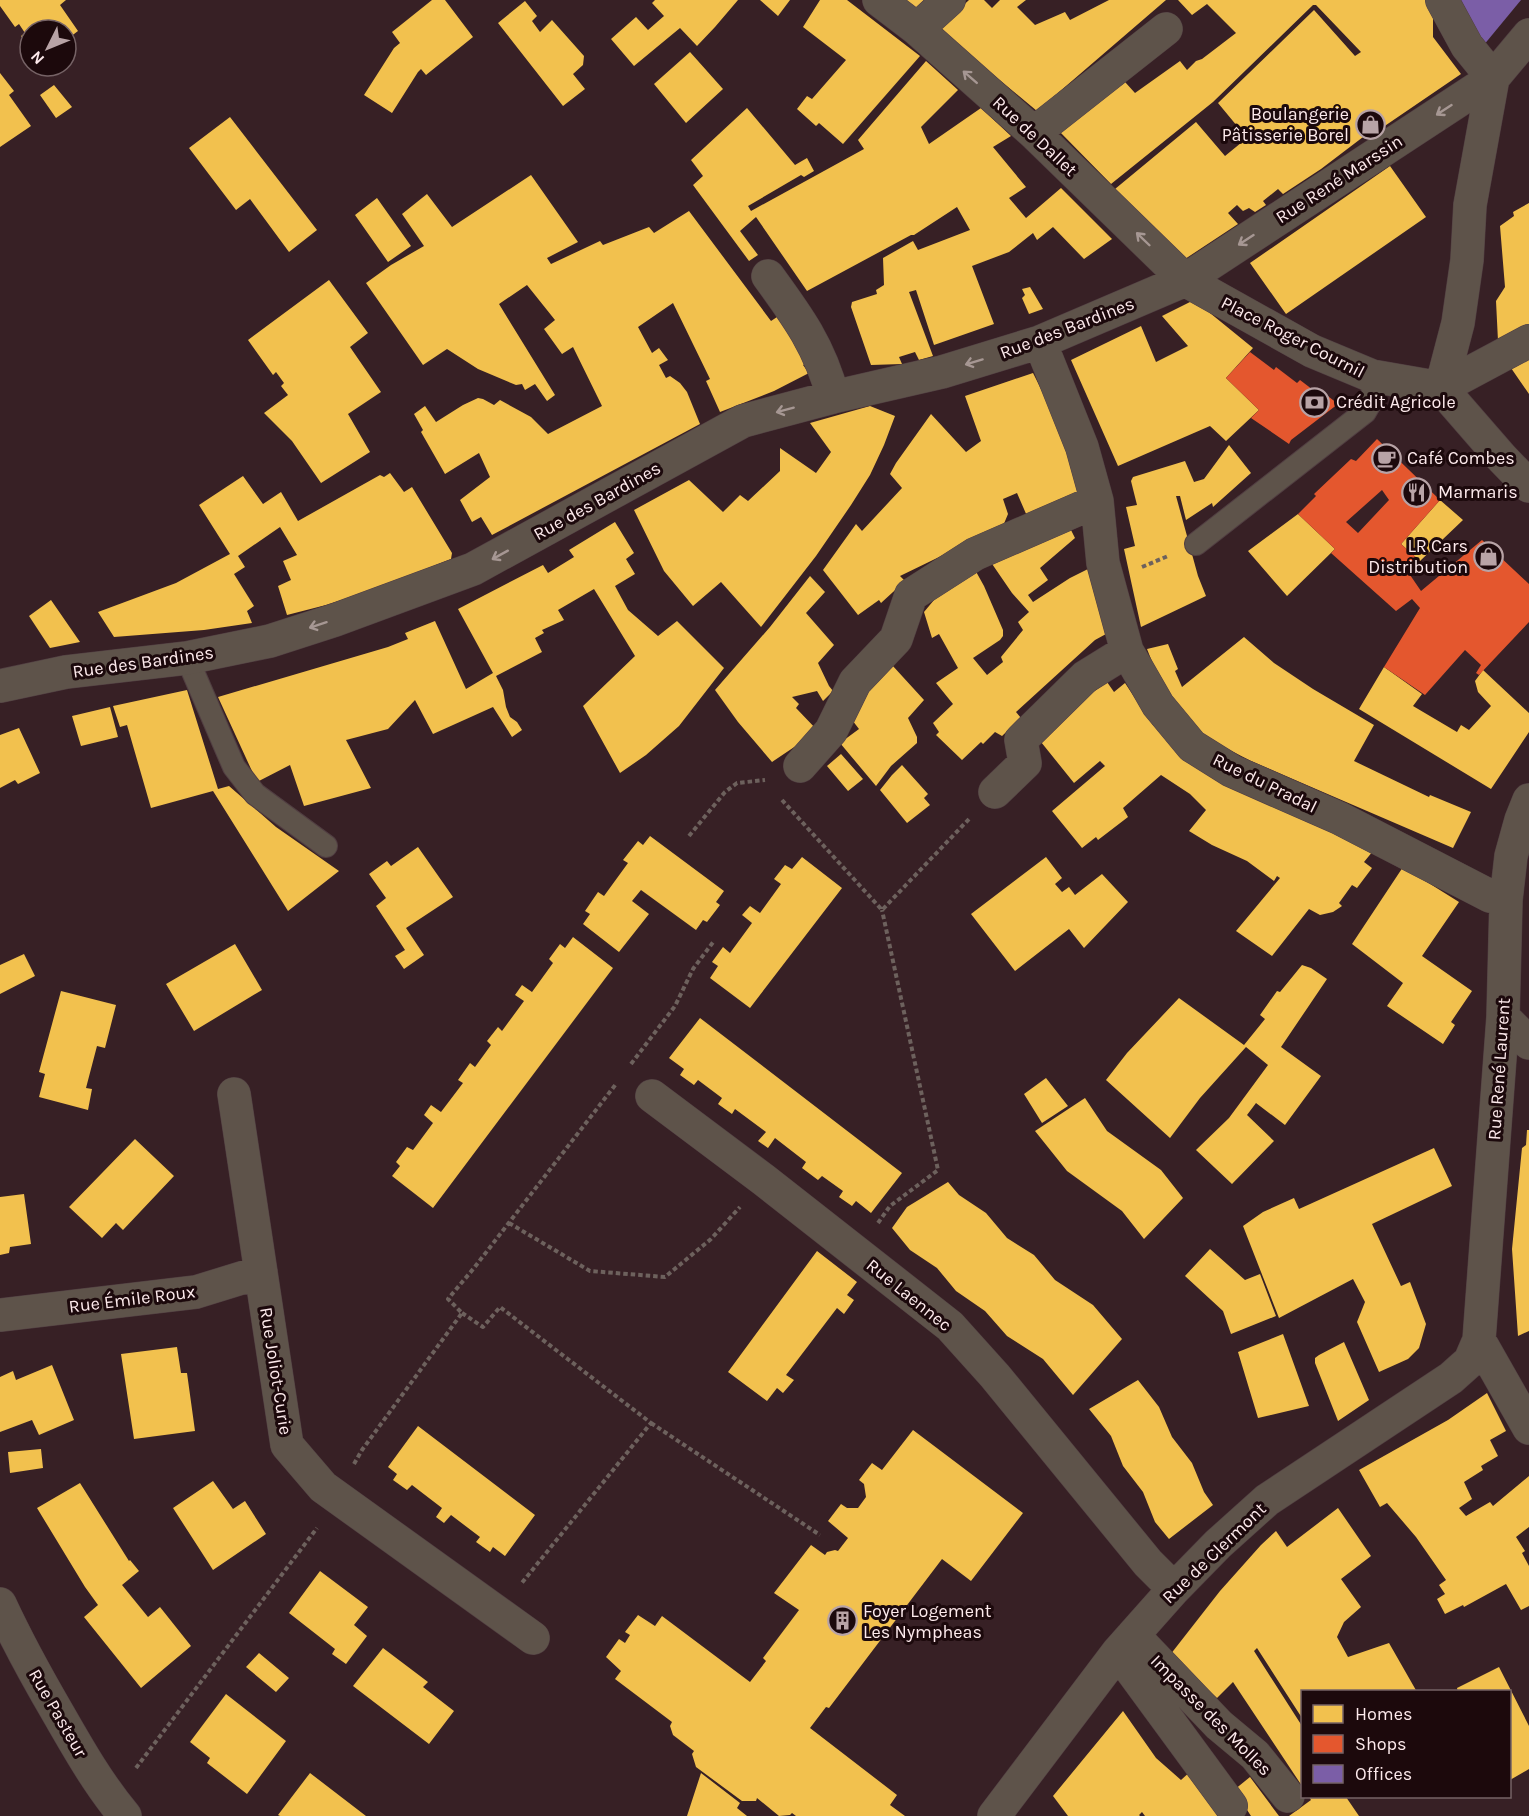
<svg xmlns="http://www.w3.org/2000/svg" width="1529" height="1816" viewBox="0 0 1529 1816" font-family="Karla,sans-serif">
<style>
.homes{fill:#f2c14e}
.shops{fill:#e4572e;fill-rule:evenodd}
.offices{fill:#7b5ea7}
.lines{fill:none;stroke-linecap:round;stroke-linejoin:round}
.lane-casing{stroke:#513e42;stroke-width:24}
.street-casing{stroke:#513e42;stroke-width:34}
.path{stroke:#6d615d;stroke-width:4;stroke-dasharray:4.5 3;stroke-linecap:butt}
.lane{stroke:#5e534a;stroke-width:22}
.street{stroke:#5e534a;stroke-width:33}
.oneway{stroke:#a69793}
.labels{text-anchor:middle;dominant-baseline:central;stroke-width:6;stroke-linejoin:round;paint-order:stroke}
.poi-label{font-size:18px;fill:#fdeaec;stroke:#1c090c;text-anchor:start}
.street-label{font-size:18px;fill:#fdeaec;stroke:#1c090c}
</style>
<rect width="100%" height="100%" fill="#372025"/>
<path class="homes" d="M0 0H66L60 5 78 31 66 40V30H30V48L21 36 25 33 19 24 15 27 0 6Z
M432 0H445L473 37 426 75 421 69 418 72 392 113 364 95 394 48 400 43 392 32Z
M655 0H738L715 27 697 46 680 28 634 66 611 39 636 17 648 30 664 16 652 3Z
M760 0H790L778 16Z
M820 0H847L920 56 843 144 819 123 816 126 797 109 807 96 812 99 846 60 803 27Z
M904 0H924L915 9Z
M969 0H984L992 8 1000 0H1026L1017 7 1035 25 1065 12 1070 20 1109 0H1166L1037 111 938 29Z
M1178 0H1426L1433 16V37L1461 74 1370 136 1367 134 1321 169 1283 194 1278 189 1263 201 1266 205 1255 212 1249 208 1243 211 1237 205 1228 213 1238 224 1185 259 1115 189 1196 122 1225 156 1247 138 1218 103 1314 10 1355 56 1361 52 1316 5H1313L1213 102 1111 184 1060 132 1125 82 1135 93 1180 61 1187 70 1196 61 1202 59 1236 33 1207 4 1192 15Z
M525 1 537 16 532 21 540 32 552 20 584 56 583 65 573 74 585 89 563 106 498 23Z
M690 52 723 89 686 123 654 84Z
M926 61 958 90 921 127 929 144 981 108 1011 136 993 147 1026 187 1009 198 1026 218 1061 188 1112 239 1084 259 1053 227 1037 240 1033 233 1009 252 972 266 994 324 934 345 916 290 909 292 933 356 919 360 915 352 899 357 902 364 871 365 851 307 852 302 877 294 876 290 884 285 883 258 913 241 918 250 970 230 957 207 914 235H911L807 291 756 217 740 231 758 255 749 261 693 185 703 176 691 160 747 108 795 165 807 158 814 171 804 177 801 175 748 206 751 211 864 149 858 140Z
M0 73 14 91 9 95 31 126 0 147Z
M54 85 72 107 56 118 40 95Z
M230 117 317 230 289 252 250 199 236 210 189 148Z
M1390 166 1426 217 1286 314 1250 263Z
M531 175 578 242 547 258 551 264 600 241 603 245 649 227 654 233 689 211 771 321 780 315 811 360 803 365 809 373 774 391 720 412 706 381 710 379 673 303 638 327 652 353 659 348 668 360 659 365 666 378 670 376 680 383 687 392 700 424 492 535 481 517 472 522 460 500 490 477 479 453 445 474 421 432 423 430 414 414 425 406 436 422 463 405 478 398 483 399 494 405 500 400 531 417 548 434 602 406 573 347 562 354 544 329 555 320 527 285 499 304 555 395 547 401 535 384 525 390 522 384 516 385 478 369 447 349 423 365 366 283 391 265 424 246 402 214 427 194 452 227Z
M377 198 411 246 388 262 355 215Z
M1529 203V334L1498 341 1496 301 1505 287 1500 226 1514 216 1513 212Z
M329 280 368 333 350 347 381 392 348 414 370 452 321 483 292 441 264 413 288 395 281 386 284 383 276 372 273 375 248 340Z
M1030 287 1043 309 1029 314 1022 298 1025 295 1022 289Z
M1194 300 1253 348 1226 378 1259 410 1226 441 1210 426 1118 466 1071 360 1141 326 1156 362 1188 346 1162 316Z
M1529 357V394L1511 368Z
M1033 373 1073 453 1082 494 1027 516 1017 493 1003 499 1008 514 1003 526 900 576 905 581 881 603 879 600 858 615 823 570 856 524 862 531 902 488 890 474 896 463 931 414 966 452 981 441 965 396Z
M870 406 895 416 884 445 870 475 851 505 816 556 761 627 721 582 693 606 664 571 634 510 689 480 723 512 740 495 748 501 780 471V448L816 473 831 452 810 423Z
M1229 445 1251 473 1213 507 1212 503 1186 520 1180 496H1176L1198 576 1206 596 1141 627 1124 549 1135 546 1126 507 1137 505 1131 481 1133 477 1185 461 1194 482 1204 479Z
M390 473 404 492 412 487 452 553 451 559 401 579V581L326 605 287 615 278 586 291 580 283 561 297 555 280 527 238 556 245 567 234 574 254 606 247 611 252 623 204 630 114 637 98 612 176 583 230 554 199 505 243 476 263 504 281 492 298 521 380 475 384 477Z
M1440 500 1463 520 1420 561 1401 544Z
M1298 514 1335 549 1287 596 1248 551Z
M615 522 634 553 626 559 635 574 615 586 628 610 658 636 677 621 724 668 679 726 646 755 620 773 583 706 635 656 594 589 558 610 564 620 542 630 544 633 535 638 542 652 496 676 503 690 506 707 510 717 517 722 522 730 512 737 493 707 433 734 415 700 388 729 346 740 371 788 304 806 290 765 257 782 218 697 388 647 408 639 405 633 435 621 466 689 493 673 458 609 543 565 548 573 574 557 569 550Z
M1070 528 1075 538 1040 568 1048 580 1028 595 1033 602 1070 578 1094 566 1106 634 1095 640 1016 712 1021 718 1002 736 995 732 983 744 981 742 962 760 936 735 939 732 933 723 953 704 936 683 958 668 939 634 932 638 924 612 944 588 974 568 984 586 1003 630V636L1000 640 973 658 987 675 1003 662 1001 657 1023 630 1018 622 1029 612 1012 593 988 558Z
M810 576 825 592 806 613 834 645 818 663 829 686 833 691 823 701 817 691 792 697 799 704 796 708 818 731 772 762 738 722 715 690 770 627Z
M51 600 80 642 50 648 29 616Z
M1244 637 1274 663 1313 689 1374 725 1354 761 1429 797 1430 795 1471 812 1453 848 1251 761 1218 744 1199 732 1161 684 1147 649 1168 644 1178 669 1175 671 1182 687Z
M892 665 924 700 908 718 917 737V743L891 766 876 786 840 743 859 729 849 716 863 693Z
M1384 667 1422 694 1413 706 1457 732 1461 725 1469 730 1491 706 1478 692 1475 681 1483 670 1529 713V732L1491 789 1359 709Z
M1107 682 1114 692 1125 683 1153 725 1373 851 1364 862 1372 868 1357 888 1352 885 1339 903 1342 906 1333 912 1320 915 1309 909 1272 956 1236 931 1280 878 1277 876 1274 881 1247 861 1212 845 1189 831 1206 810 1190 794 1161 775 1123 808 1128 817 1098 840 1096 837 1082 848 1052 811 1105 766 1100 761 1074 783 1041 742 1085 698Z
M187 690 218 789 229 786 276 827 339 871 288 911 213 791 151 808 127 725 120 727 113 706Z
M110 707 118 737 81 746 72 716Z
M19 728 40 773 18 784 15 780 0 788V735Z
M841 754 863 779 848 791 827 766Z
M902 765 928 794 924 798 930 805 907 823 880 790 892 775Z
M650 836 724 891 716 902 720 905 707 922 703 920 696 930 641 890 632 901 649 914 619 952 583 924 590 914 585 911 598 892 604 896 628 863 623 860 638 841 643 845Z
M418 847 453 897 406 928 424 955 404 969 395 956 405 950 376 906 386 898 369 874 387 861 391 866Z
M802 857 842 888 750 1008 710 978 718 966 712 962 723 947 730 953 752 923 742 915 750 906 760 913 781 884 774 879 785 865 792 869Z
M1046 857 1062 878 1055 884 1062 892 1069 887 1075 895 1102 874 1128 902 1084 948 1069 929 1015 971 971 914Z
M1403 867 1459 902 1422 956 1472 991 1451 1022 1455 1025 1443 1044 1387 1006 1403 983 1352 944Z
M573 937 613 968 433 1208 392 1176 400 1166 396 1162 407 1147 413 1150 433 1123 424 1115 431 1105 441 1112 463 1083 458 1080 470 1063 475 1067 491 1045 487 1041 498 1027 502 1031 524 1001 515 995 522 985 532 992 553 963 549 959 560 944 565 948Z
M235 944 262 990 194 1031 166 984Z
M24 954 35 976 0 994V965Z
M1302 965 1311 968 1327 979 1281 1047 1321 1076 1285 1125 1256 1103 1247 1115 1274 1141 1232 1184 1196 1150 1229 1118 1268 1065 1246 1047 1200 1098 1170 1138 1106 1080 1127 1053 1179 998 1244 1045 1265 1019 1260 1015 1277 991 1280 992Z
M61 991 116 1005 105 1048 97 1046 86 1088 92 1089 88 1110 39 1097 45 1074 39 1072Z
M700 1018 902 1173 871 1213 856 1201 852 1206 839 1197 843 1191 822 1176 818 1180 802 1168 806 1162 775 1138 768 1148 758 1141 766 1132 735 1109 732 1114 718 1104 722 1098 698 1080 694 1085 680 1075 684 1069 669 1058Z
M1046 1078 1068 1106 1042 1123 1024 1094Z
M1085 1098 1107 1131 1161 1170 1183 1198 1144 1239 1122 1211 1067 1171 1035 1131Z
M1527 1130H1529V1331L1518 1336 1512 1249 1522 1148 1526 1145Z
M135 1139 174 1176 123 1230 116 1223 102 1238 69 1207Z
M1434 1148 1452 1186 1372 1224 1401 1286 1410 1282 1426 1324 1419 1348 1408 1359 1379 1372 1357 1322 1365 1302 1353 1279 1279 1318 1243 1226 1263 1212 1294 1198 1299 1209Z
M948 1182 959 1195 986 1213 1007 1238 1034 1255 1055 1280 1093 1305 1122 1339 1073 1395 1043 1359 1007 1336 985 1311 956 1291 937 1268 910 1250 892 1228 907 1207Z
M24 1194 31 1244 10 1247 9 1253 0 1255V1197Z
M1210 1249 1245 1280 1260 1274 1276 1316 1231 1334 1223 1311 1185 1276Z
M817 1251 857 1282 847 1295 854 1300 844 1314 837 1308 786 1375 794 1380 783 1393 777 1388 767 1401 728 1372Z
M1283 1334 1309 1406 1258 1418 1238 1352Z
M1344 1342 1369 1400 1338 1421 1315 1363V1358L1319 1355Z
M177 1347 181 1373H187L195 1431 134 1439 121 1354Z
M52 1365 74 1420 39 1435 32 1420 0 1432V1377L13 1371 16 1380Z
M1138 1380 1159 1407 1172 1437 1192 1463 1204 1492 1213 1505 1169 1539 1155 1522 1143 1492 1123 1466 1111 1436 1089 1409Z
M1487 1393 1506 1431 1490 1440 1498 1456 1481 1466 1483 1470 1464 1482 1472 1499 1459 1508 1466 1516 1490 1502 1493 1506 1529 1476V1527L1516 1537 1525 1551 1522 1553 1529 1566V1606L1521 1610 1506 1584 1464 1607 1463 1605 1445 1614 1437 1599 1445 1594 1439 1585 1446 1580 1416 1537 1387 1503 1380 1507 1359 1470 1448 1420Z
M418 1426 535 1515 505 1556 493 1547 490 1552 476 1542 480 1537 451 1515 444 1523 436 1517 442 1508 412 1485 407 1490 393 1480 397 1474 388 1467Z
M913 1430 1023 1513 971 1581 942 1559 829 1708 826 1707 810 1728 897 1795 890 1805 905 1816H796L792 1813 790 1815 779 1816 757 1798 756 1801H742L696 1767 692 1754 694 1751 673 1735 670 1726 672 1722 615 1679 621 1671 606 1657 619 1639 625 1643 630 1635 625 1632 638 1615 655 1626 662 1616 750 1682 766 1661 763 1658 799 1610 774 1593 811 1545 825 1555 827 1552 835 1550 838 1551 848 1538 828 1521 841 1504 847 1508H858L866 1497 864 1484 859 1480 872 1463 882 1470Z
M41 1449 43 1468 10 1473 8 1452Z
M213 1481 233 1509 245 1501 266 1534 213 1570 173 1508Z
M80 1483 129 1561 130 1560 139 1571 122 1585 148 1617 160 1607 191 1646 141 1688 84 1617 98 1605 85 1587 37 1508Z
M1338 1508 1371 1556 1341 1579 1361 1607 1344 1622 1337 1637 1348 1657 1389 1643 1417 1692H1302V1718L1257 1648 1254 1651 1302 1726V1786L1233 1682 1217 1698 1170 1655 1220 1591 1261 1545 1276 1531 1287 1547Z
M320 1571 368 1607 354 1625 367 1636 346 1664 332 1654 335 1649 289 1613Z
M383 1648 428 1682 423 1687 454 1711 429 1744 353 1686Z
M259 1653 289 1678 276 1692 246 1667Z
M1499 1667 1529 1726V1769L1510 1780V1692H1458L1457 1688Z
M226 1694 286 1741 247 1794 207 1763 210 1758 190 1742Z
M1123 1711 1156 1758 1181 1780 1192 1770 1223 1816H1145L1142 1812 1139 1815 1140 1816H1068L1053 1796Z
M310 1773 366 1816H280L278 1815Z
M701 1773 740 1803 737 1808 747 1816H687Z
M1250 1777 1279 1816H1251L1234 1790Z
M1309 1797H1346L1359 1816H1289L1311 1800Z"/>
<path class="shops" d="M1250 352 1274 370 1276 367 1297 383 1300 380 1321 396 1324 393 1338 404 1291 440 1289 444 1251 418 1259 410 1226 378Z
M1377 439 1440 500 1401 544 1420 561 1408 572 1421 591 1482 540 1529 584V622L1479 675 1476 673 1481 665 1465 650 1425 695 1384 667 1420 608 1412 599 1396 611 1331 553 1335 549 1298 514 1316 496 1314 494 1351 459 1356 461ZM1382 490 1389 500 1358 533 1346 522Z"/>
<path class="offices" d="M1456 0H1521L1483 46Z"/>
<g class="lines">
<defs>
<path id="lane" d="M1196 544 1365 412 1373 398 1372 376
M187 658 234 767 255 794 326 846"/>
<path id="street" d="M879 0 917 29 1034 133 1185 280 1312 351 1372 376 1441 388 1501 457 1529 486
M1442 0 1467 46 1493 78
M917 29 949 0
M1034 133 1166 29
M768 276C798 317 820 347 833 397
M1040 342 1082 447 1097 501 1103 563 1127 651 1158 705 1192 746 1232 771 1339 818 1490 896 1506 900
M1441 388 1458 323 1467 260 1470 205 1493 78
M1441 388 1529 341
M0 686 66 672 187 658 270 641 335 620 473 569 743 421 833 397 942 372 1040 342 1185 280 1493 78 1529 35
M800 766 831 731 855 682 896 639 911 595 975 554 1097 501
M995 792 1025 763 1021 740 1085 677 1127 651
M1503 1017 1529 1043
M234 1094 287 1445 323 1487 533 1638
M652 1096 764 1180 950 1326 995 1376 1148 1563 1174 1589
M0 1315 196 1292 261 1272
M1479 1340 1529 1428
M0 1604C18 1643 38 1679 59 1715 79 1750 99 1785 125 1816
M1133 1635 1219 1725 1255 1755 1288 1796
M1118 1652 1231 1806
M994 1816 1118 1652 1174 1589 1218 1544 1267 1500 1451 1378 1470 1361 1479 1340 1503 1017 1506 900 1511 856 1521 820 1529 800"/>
</defs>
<use href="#lane" class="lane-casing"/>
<use href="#street" class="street-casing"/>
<path class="path" d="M1142 567 1168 556
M782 800 882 910 969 819
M689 836 725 792 737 783 765 780
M631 1064 675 1006 693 969 714 941
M509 1223 590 1271 665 1277 711 1239 740 1207
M878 1223 890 1206 938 1170 882 910
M462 1313 483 1327 500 1307 651 1423 521 1584
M651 1423 820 1535
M354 1464 362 1450 462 1313 448 1299 474 1268 616 1084
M136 1768 317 1528"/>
<use href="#lane" class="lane"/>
<use href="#street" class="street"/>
</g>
<defs><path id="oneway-shaft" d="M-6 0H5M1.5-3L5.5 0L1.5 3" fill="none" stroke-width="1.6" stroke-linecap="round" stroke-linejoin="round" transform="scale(1.5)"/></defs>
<g class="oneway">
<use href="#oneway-shaft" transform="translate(970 77) rotate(-139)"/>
<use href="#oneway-shaft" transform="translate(1444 110) rotate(147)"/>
<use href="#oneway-shaft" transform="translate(1143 239) rotate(-136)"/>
<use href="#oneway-shaft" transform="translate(1246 240) rotate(147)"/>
<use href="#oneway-shaft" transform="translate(974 362) rotate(163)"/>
<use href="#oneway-shaft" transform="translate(785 410) rotate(165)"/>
<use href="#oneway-shaft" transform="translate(500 555) rotate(151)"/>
<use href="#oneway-shaft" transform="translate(318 625) rotate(162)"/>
</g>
<defs>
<symbol id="shop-ring" viewBox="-11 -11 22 22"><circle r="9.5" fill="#1c090c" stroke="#b8a3a6" stroke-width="1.5"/><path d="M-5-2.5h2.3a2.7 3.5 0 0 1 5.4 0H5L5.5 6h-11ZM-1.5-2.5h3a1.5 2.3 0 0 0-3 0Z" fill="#b8a3a6"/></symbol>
<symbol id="bank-ring" viewBox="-11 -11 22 22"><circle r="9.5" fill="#1c090c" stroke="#b8a3a6" stroke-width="1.5"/><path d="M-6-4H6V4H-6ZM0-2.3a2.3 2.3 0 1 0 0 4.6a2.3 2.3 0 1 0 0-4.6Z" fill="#b8a3a6"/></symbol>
<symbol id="cafe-ring" viewBox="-11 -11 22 22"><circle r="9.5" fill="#1c090c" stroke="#b8a3a6" stroke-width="1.5"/><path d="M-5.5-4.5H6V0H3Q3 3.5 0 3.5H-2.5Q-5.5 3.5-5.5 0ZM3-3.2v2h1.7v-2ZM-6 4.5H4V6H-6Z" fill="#b8a3a6"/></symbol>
<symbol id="restaurant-ring" viewBox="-11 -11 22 22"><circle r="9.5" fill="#1c090c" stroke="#b8a3a6" stroke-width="1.5"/><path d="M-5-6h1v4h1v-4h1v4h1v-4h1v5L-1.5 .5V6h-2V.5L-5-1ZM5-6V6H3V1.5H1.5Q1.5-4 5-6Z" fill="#b8a3a6"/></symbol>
<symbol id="building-ring" viewBox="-11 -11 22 22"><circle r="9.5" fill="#1c090c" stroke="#b8a3a6" stroke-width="1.5"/><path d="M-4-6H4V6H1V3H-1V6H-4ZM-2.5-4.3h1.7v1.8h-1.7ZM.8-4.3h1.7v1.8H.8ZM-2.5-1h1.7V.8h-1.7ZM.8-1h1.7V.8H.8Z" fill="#b8a3a6"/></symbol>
</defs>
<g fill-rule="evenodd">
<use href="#shop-ring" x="1354" y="108" width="33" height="33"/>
<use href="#bank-ring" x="1298" y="386" width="33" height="33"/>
<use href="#cafe-ring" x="1370" y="442" width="33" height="33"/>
<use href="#restaurant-ring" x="1400" y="476" width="33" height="33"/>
<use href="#shop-ring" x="1472" y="540" width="33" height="33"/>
<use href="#building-ring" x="826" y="1604" width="33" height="33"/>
</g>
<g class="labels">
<g class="poi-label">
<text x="1349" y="114" text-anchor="end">Boulangerie<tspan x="1349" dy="21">Pâtisserie Borel</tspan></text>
<text x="1336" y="402">Crédit Agricole</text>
<text x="1407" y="458">Café Combes</text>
<text x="1438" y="492">Marmaris</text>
<text x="1468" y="546" text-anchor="end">LR Cars<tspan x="1468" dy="21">Distribution</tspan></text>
<text x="863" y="1611">Foyer Logement<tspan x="863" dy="21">Les Nympheas</tspan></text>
</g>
<g class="street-label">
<text transform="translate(1035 136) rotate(43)">Rue de Dallet</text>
<text transform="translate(1339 179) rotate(-33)">Rue René Marssin</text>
<text transform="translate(1067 328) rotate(-21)">Rue des Bardines</text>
<text transform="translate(1293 337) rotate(27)">Place Roger Cournil</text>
<text transform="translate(597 501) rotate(-29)">Rue des Bardines</text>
<text transform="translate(143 662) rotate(-8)">Rue des Bardines</text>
<text transform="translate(1265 783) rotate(26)">Rue du Pradal</text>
<text transform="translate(1499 1069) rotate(-86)">Rue René Laurent</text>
<text transform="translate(909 1295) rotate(39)">Rue Laennec</text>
<text transform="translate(132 1299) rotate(-7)">Rue Émile Roux</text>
<text transform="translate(276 1371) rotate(81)">Rue Joliot-Curie</text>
<text transform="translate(1214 1553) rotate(-44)">Rue de Clermont</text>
<text transform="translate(58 1713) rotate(60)">Rue Pasteur</text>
<text transform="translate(1211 1715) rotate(45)">Impasse des Molles</text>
</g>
</g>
<rect x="1301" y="1690" width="210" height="108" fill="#1c090c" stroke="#766366" stroke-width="1.5"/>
<rect x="1313" y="1705" width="30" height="18" fill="#f2c14e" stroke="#766366" stroke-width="1.5"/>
<text x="1355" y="1720" font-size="18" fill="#fdeaec">Homes</text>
<rect x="1313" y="1735" width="30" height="18" fill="#e4572e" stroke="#766366" stroke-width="1.5"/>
<text x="1355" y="1750" font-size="18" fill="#fdeaec">Shops</text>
<rect x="1313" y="1765" width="30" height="18" fill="#7b5ea7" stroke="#766366" stroke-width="1.5"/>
<text x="1355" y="1780" font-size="18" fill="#fdeaec">Offices</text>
<g transform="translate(48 48) rotate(227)"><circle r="28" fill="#1c090c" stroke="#766366" stroke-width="1.5"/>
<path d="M0-4.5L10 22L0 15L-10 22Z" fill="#b8a3a6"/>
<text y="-9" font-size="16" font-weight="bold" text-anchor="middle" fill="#fdeaec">N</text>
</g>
</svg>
